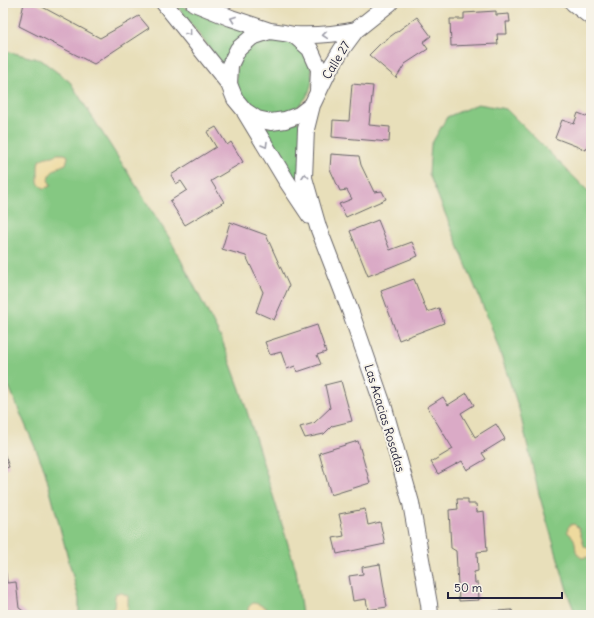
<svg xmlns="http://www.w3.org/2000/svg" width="594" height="618" viewBox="0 0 594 618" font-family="Delius,sans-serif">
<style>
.green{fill:#85c882;stroke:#54755e}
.sand{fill:#eeda9e;stroke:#887e6c}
.building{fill:#daaac6}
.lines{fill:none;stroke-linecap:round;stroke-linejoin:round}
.minor-casing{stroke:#676467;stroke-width:18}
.minor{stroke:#fff;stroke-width:16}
.oneway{stroke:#9c9ca7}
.labels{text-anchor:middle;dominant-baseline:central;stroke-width:4;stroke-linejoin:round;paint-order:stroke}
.street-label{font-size:12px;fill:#22223b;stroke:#f7f3e8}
</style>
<rect width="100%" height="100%" fill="#f7f3e8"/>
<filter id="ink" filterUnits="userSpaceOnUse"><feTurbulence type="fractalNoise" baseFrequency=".025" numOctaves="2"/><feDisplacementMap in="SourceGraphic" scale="8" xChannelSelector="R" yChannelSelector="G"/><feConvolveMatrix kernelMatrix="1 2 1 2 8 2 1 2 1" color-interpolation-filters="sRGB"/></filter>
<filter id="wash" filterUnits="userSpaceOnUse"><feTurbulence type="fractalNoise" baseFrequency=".012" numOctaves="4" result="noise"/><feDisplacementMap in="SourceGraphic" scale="16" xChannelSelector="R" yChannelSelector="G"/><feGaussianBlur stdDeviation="0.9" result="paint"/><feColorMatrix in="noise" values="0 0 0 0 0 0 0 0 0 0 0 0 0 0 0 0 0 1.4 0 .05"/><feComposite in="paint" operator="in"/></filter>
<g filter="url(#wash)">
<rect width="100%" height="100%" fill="#e8dfba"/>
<path class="green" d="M175 3 210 19 247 31 225 68Z
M236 77a38 38 0 1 1 76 0a38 38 0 1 1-76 0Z
M6 51 41 60 70 82 170 239 222 340 240 389 259 450 296 570 302 615H79V599L44 468 18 408 3 372V52Z
M478 104 506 109 591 194V615H576L570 600 539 494 519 409 491 326 429 174 431 145 447 117Z
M303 121 301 191 262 128Z"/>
<path class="sand" d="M57 154H64L67 155 68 157 66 164C58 167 50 171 48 180L51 185 49 187 44 188C35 184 39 178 38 171 38 167 38 165 39 161 42 159 44 157 47 157 51 156 53 157 57 154Z
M574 524 579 529 584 546 591 550V558L586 557 582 558C570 551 581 541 568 533 567 529 568 527 570 525Z
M116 593H122L128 596V609L121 615H100C103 610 109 611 114 608L115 597Z
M253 603 258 604 266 608 263 615H248C248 607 247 608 253 603Z"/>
<g id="blocks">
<path class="building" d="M24 3H35L100 38 139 16 149 28 94 64 19 26Z
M496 11V15L509 14 510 22H506L507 34H497L498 44 451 46 450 19H464V13Z
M417 17 431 36 423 42 428 49 405 64 396 78 369 55 380 44Z
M352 84 373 86 369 125 390 127 389 142 332 137 333 120 349 121Z
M578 113 591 118V136L586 150 555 138 562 120 574 124Z
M216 127 227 145 231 142 243 162 211 181 224 202 185 225 170 201 187 190 181 181 176 184 171 175 216 147 207 132Z
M331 154 359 156 361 165 374 192 382 191 386 199 346 217 339 204 352 199 347 190 340 191 330 169Z
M378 220 390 250 412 242 418 256 368 276 350 231Z
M230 222 266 235 289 286 274 320 256 312 263 292 246 256 222 249Z
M414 279 427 312 439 308 444 323 399 340 381 291Z
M317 325 326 352 317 355 321 364 297 372 295 366 287 369 281 352 270 355 265 342Z
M341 381 352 421 332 426 324 434 305 438 300 427 314 423 330 408 325 385Z
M467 393 474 405 461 413 475 437 496 424 505 439 482 453 486 459 467 470 462 461 438 474 431 462 453 449 427 407 443 397 448 405Z
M358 441 370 483 331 495 319 453Z
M3 450 9 467 3 469Z
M457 499H468V504H476L477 512 484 511 487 551 477 552 478 571 474 572 475 583H478L479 600 459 601 456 551 451 548 449 510 458 509Z
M365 509 368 525 380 522 385 544 337 554 333 538 344 536 339 514Z
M3 559H4L7 583 16 582 19 608 29 615H3Z
M380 564 387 607 368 610 366 599 353 601 349 576 363 574 362 567Z
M512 610 513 615H467V613Z"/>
</g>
</g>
<g filter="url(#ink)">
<use href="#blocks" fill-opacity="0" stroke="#676467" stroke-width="1"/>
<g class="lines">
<defs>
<path id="minor" d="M164 3 229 84
M194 3 231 18 270 31
M573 3 591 17
M294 35C317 36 333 35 356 30
M318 91 319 69 310 49 294 35 284 33 270 31 252 37 238 49 230 65 229 84 235 99 245 111 257 119 271 122 285 120 299 115 312 105 329 70 342 49 356 30 390 3
M312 105 306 129 304 178 318 227 351 313 384 408 411 503 429 604 430 615
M245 112 286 180 310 216"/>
</defs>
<use href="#minor" class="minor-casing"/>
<use href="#minor" class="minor"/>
</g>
<defs><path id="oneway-chevron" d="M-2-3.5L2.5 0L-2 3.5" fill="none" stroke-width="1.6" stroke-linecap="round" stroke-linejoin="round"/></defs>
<g class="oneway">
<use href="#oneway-chevron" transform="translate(233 19) rotate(-160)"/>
<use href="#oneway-chevron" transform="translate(189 33) rotate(51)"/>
<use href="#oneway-chevron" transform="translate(325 35) rotate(175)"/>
<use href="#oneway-chevron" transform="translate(265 145) rotate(59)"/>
<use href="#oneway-chevron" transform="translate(305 176) rotate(-95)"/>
</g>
</g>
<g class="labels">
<g class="street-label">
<text transform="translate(336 60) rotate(-59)">Calle 27</text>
<text transform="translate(385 418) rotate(73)">Las Acacias Rosadas</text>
</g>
</g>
<rect width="594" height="618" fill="none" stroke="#f7f3e8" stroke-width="16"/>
<path d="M448 592v6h114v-6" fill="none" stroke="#22223b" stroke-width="2"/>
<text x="454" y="592" font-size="12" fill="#22223b" stroke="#f7f3e8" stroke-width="3" paint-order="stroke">50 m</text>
</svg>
